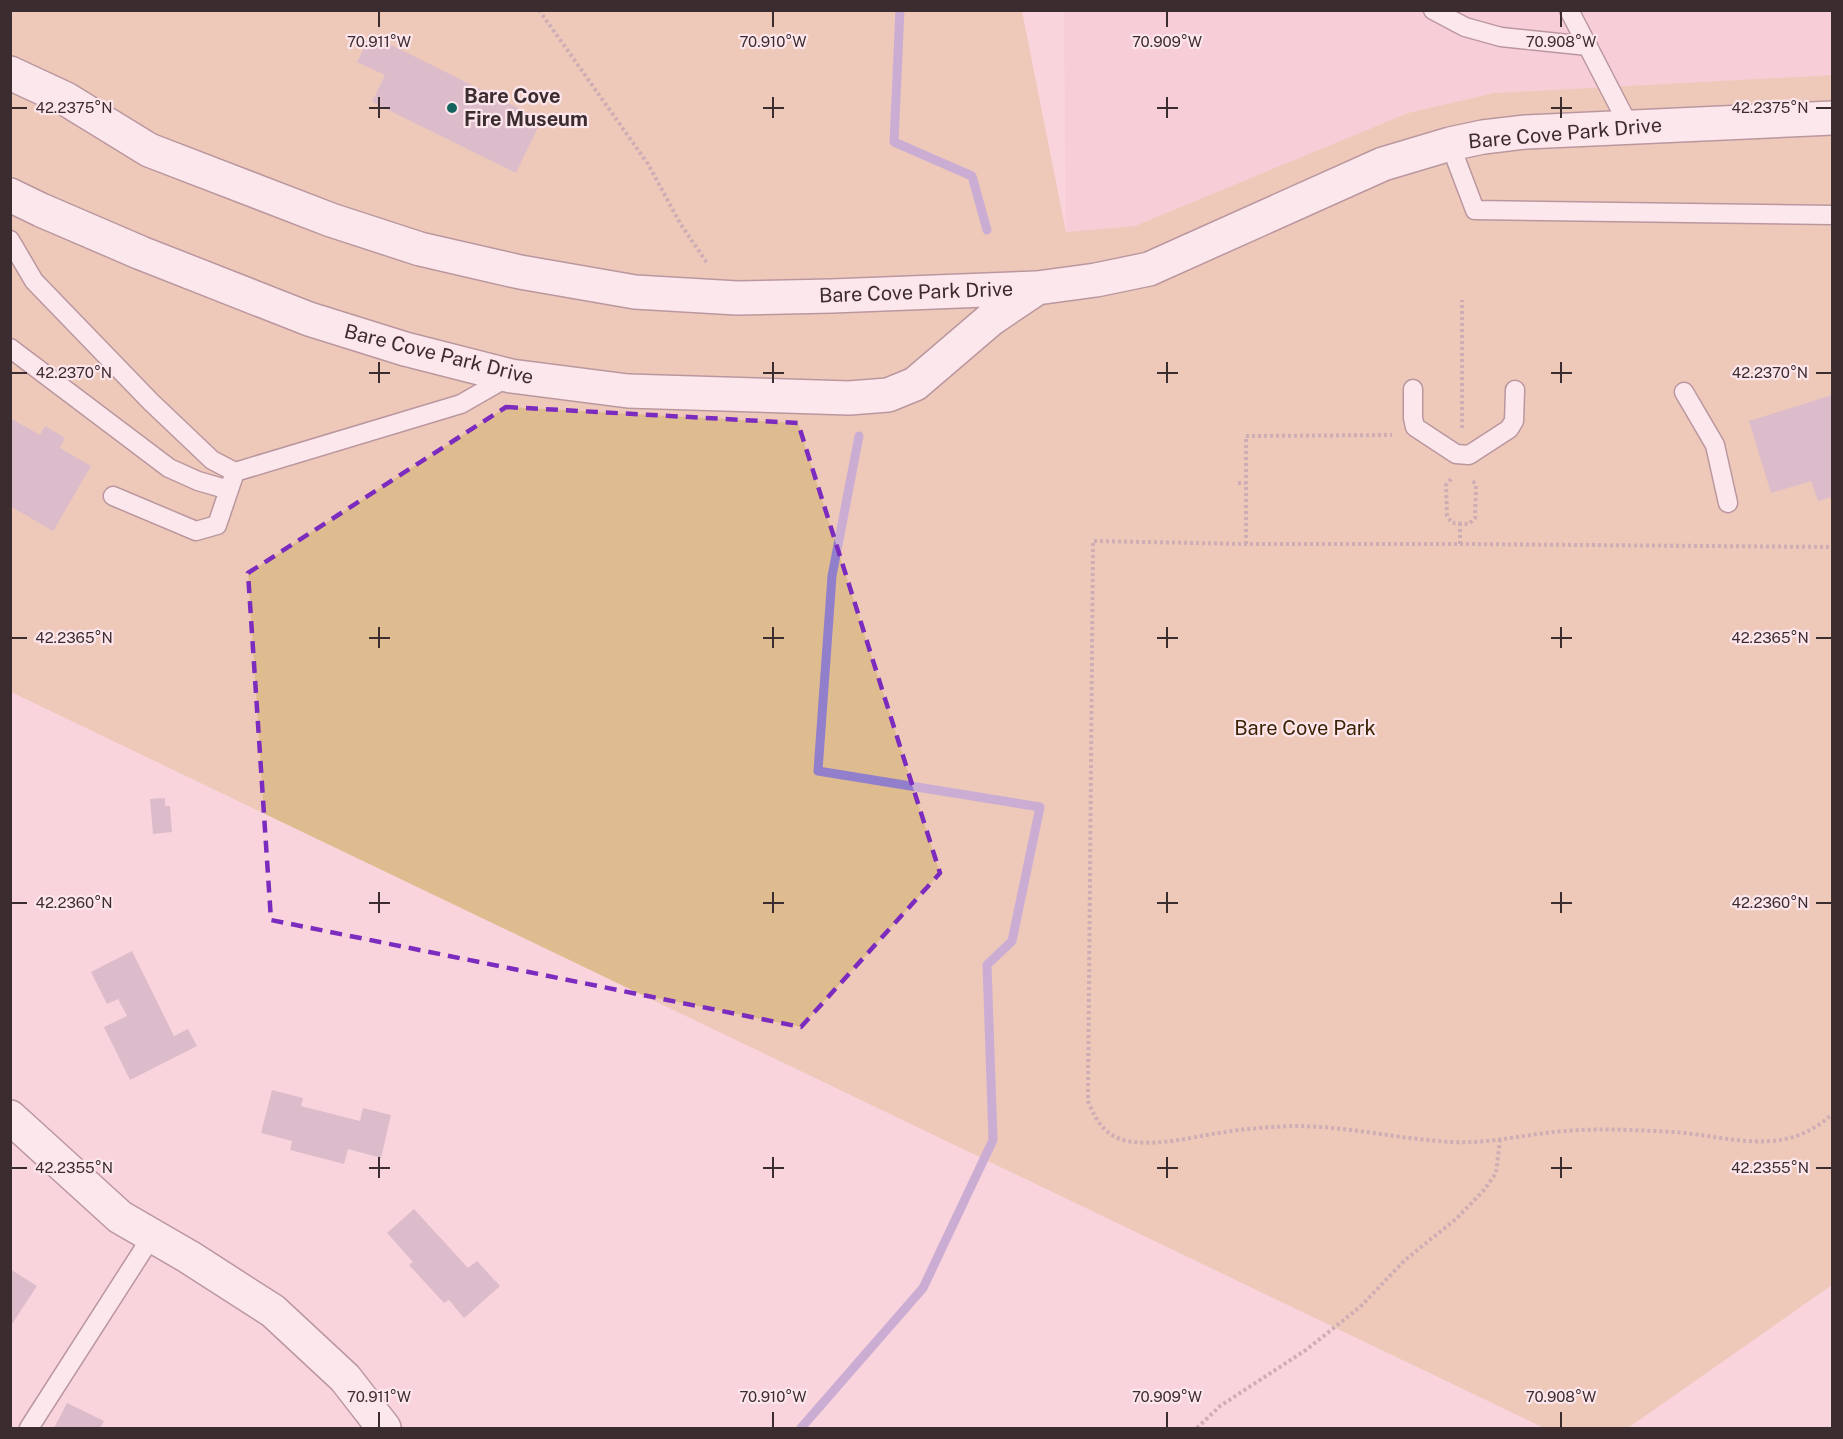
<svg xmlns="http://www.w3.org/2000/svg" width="1843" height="1439" viewBox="0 0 1843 1439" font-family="'Public Sans',sans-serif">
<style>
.built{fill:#f3c6d0}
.green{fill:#dfbc90}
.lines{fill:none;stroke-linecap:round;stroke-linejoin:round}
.stream{stroke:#927fcb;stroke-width:9}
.building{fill:#b89fb6}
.service-casing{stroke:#6e4f56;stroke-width:21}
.minor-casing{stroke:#6e4f56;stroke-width:36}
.path{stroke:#997f84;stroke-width:4;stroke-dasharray:3 3;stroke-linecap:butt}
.service{stroke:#fff;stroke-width:18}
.minor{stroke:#fff;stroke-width:33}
.marked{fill:none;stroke:#7b2cbf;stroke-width:4.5;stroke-dasharray:12 8;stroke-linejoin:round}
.ticks{fill:none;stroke:#3a2c2f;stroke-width:2}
.poi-dot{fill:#146360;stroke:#fde6eb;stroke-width:2}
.labels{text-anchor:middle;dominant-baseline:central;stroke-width:4.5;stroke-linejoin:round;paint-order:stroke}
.poi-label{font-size:20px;font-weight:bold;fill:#3a2c2f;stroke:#fde6eb;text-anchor:start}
.street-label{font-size:20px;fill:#3a2c2f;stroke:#fde6eb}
.park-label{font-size:20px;fill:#3b2403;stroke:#fde6eb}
.ticks-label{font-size:15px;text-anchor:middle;fill:#3a2c2f;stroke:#fde6eb;stroke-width:4.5;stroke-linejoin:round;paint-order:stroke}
</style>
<rect width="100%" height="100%" fill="#fad4dc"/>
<path class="built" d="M1064 11H1832V75L1494 93 1408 113 1135 226 1066 232Z"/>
<path class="green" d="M10 11H1022L1066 232 1135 226 1408 113 1494 93 1832 75V1285L1628 1428H1544L11 692Z"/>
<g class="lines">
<path class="stream" d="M900 10 894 142 972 176 987 230
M801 1428 923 1288 993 1140 987 965 1012 941 1040 807 818 771 832 576 859 436"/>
</g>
<path class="building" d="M371 35 532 115 529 120 539 125 516 173 372 102 385 75 357 62Z
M1832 395V497L1818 501 1811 481 1771 493 1749 421Z
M10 418 40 435 45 426 65 438 60 448 91 466 53 531 10 506Z
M165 798V806H170L172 832 153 834 150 799Z
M132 951 174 1036 188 1029 197 1046 130 1080 104 1027 127 1016 118 999 107 1004 91 972Z
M272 1090 303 1098 301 1106 360 1121 363 1108 391 1115 381 1158 348 1149 344 1164 290 1150 292 1141 261 1133Z
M414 1209 468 1268 477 1261 500 1286 464 1318 449 1300 444 1303 409 1265 413 1262 387 1233Z
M10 1269 37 1286 10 1327Z
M67 1403 104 1421 100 1428H54Z"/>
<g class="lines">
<defs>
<path id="service" d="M1433 10 1465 27 1501 37 1588 46
M1569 10 1629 126
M1450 144 1475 210 1832 215
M10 240 34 281 151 402 212 460 235 472
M10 348 169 468 198 481 229 490
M1413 389V418L1415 427 1456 454 1469 455 1509 429 1514 421 1515 390
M1684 392 1715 445 1728 503
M113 496 196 531 217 525 235 472 461 404 510 376
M29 1428 152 1236"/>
<path id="minor" d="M10 73 66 99 149 150 331 220 420 249 520 272 635 292 737 298 832 296 1037 288 1096 280 1149 269 1383 164 1450 144 1483 137 1526 132 1832 118
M10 195 41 210 141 253 309 319 405 349 511 376 628 391 849 398 888 395 915 384 991 319 1037 288
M10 1117 120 1217 189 1257 273 1311 345 1378 384 1428"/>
</defs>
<use href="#service" class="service-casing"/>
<use href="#minor" class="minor-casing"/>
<path class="path" d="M539 10 648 164 680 223 707 263
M1462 428V300
M1451 479 1446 485 1447 516 1452 523 1469 524 1475 518 1476 485 1472 480
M1238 483H1246
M1460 523V544H1246L1093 541 1088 1101C1096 1121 1105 1136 1127 1141 1160 1147 1194 1136 1226 1132 1248 1128 1271 1127 1294 1126 1346 1126 1399 1139 1451 1142 1490 1144 1526 1134 1564 1131 1601 1128 1636 1130 1673 1132 1730 1136 1784 1159 1832 1114
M1246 544V436L1392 435
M1460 544 1832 547
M1197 1428 1220 1406 1306 1350 1360 1307 1405 1260 1456 1219 1484 1190 1496 1173 1500 1140"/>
<use href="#service" class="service"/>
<use href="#minor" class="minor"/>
</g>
<path d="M0 0H1843V1439H0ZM506 407 798 423 940 873 801 1027 271 920 248 573Z" fill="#fad4dc" fill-opacity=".55" fill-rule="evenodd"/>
<path class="marked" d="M506 407 798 423 940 873 801 1027 271 920 248 573Z"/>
<path class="ticks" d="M379 12V27M773 12V27M1167 12V27M1561 12V27M379 97V118M773 97V118M1167 97V118M1561 97V118M12 108H27M369 108H390M763 108H784M1157 108H1178M1551 108H1572M1816 108H1831M379 362V383M773 362V383M1167 362V383M1561 362V383M12 373H27M369 373H390M763 373H784M1157 373H1178M1551 373H1572M1816 373H1831M379 627V648M773 627V648M1167 627V648M1561 627V648M12 638H27M369 638H390M763 638H784M1157 638H1178M1551 638H1572M1816 638H1831M379 892V913M773 892V913M1167 892V913M1561 892V913M12 903H27M369 903H390M763 903H784M1157 903H1178M1551 903H1572M1816 903H1831M379 1157V1178M773 1157V1178M1167 1157V1178M1561 1157V1178M12 1168H27M369 1168H390M763 1168H784M1157 1168H1178M1551 1168H1572M1816 1168H1831M379 1412V1427M773 1412V1427M1167 1412V1427M1561 1412V1427"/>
<circle class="poi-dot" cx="452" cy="108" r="6"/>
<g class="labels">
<g class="poi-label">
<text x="464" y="96">Bare Cove<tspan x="464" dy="23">Fire Museum</tspan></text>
</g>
<g class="street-label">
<text transform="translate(1565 133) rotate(-5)">Bare Cove Park Drive</text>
<text transform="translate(916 292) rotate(-2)">Bare Cove Park Drive</text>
<text transform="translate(439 354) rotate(14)">Bare Cove Park Drive</text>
</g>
<g class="park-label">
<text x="1305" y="728">Bare Cove Park</text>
</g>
</g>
<g class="ticks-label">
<text x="379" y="47">70.911°W</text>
<text x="773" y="47">70.910°W</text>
<text x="1167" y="47">70.909°W</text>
<text x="1561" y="47">70.908°W</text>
<text x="74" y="113">42.2375°N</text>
<text x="1770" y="113">42.2375°N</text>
<text x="74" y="378">42.2370°N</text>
<text x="1770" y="378">42.2370°N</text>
<text x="74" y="643">42.2365°N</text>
<text x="1770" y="643">42.2365°N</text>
<text x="74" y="908">42.2360°N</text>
<text x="1770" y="908">42.2360°N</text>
<text x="74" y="1173">42.2355°N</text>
<text x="1770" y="1173">42.2355°N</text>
<text x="379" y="1402">70.911°W</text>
<text x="773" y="1402">70.910°W</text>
<text x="1167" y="1402">70.909°W</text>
<text x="1561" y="1402">70.908°W</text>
</g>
<rect width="1843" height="1439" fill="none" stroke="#3a2c2f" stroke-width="24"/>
</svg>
